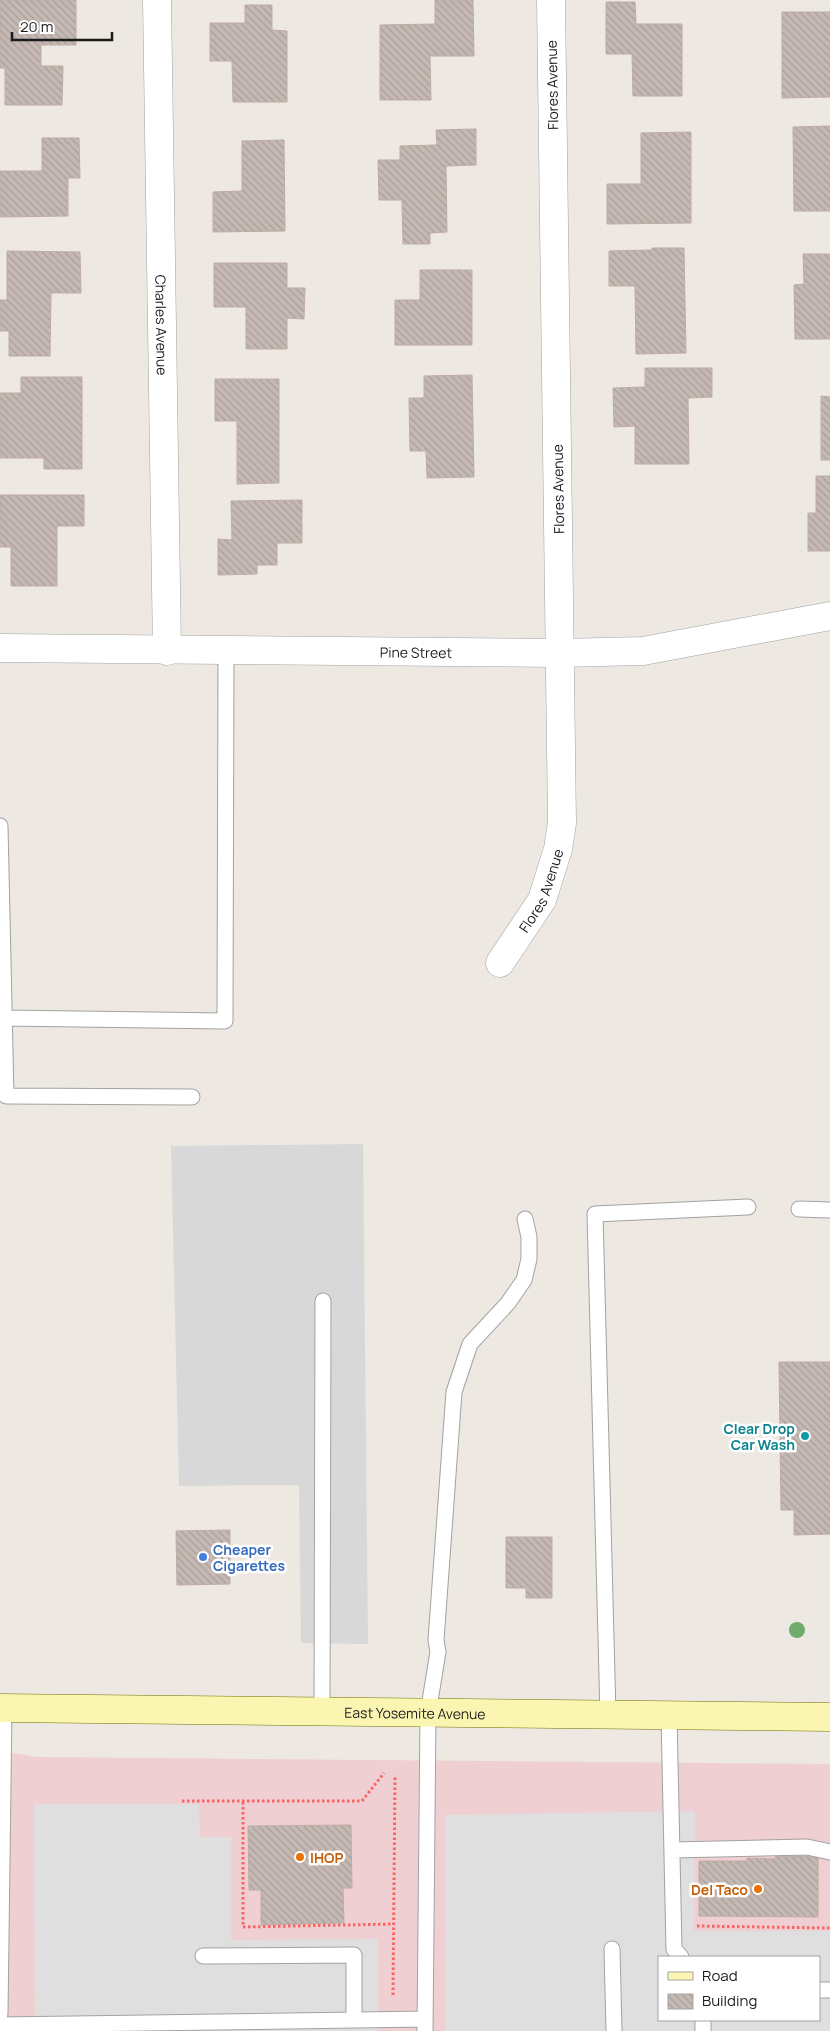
<svg xmlns="http://www.w3.org/2000/svg" width="830" height="2031" viewBox="0 0 830 2031" font-family="Manrope,sans-serif">
<style>
.residential{fill:#d9d8d8}
.commercial{fill:#efcfd1;fill-rule:evenodd}
.parking{fill:#dfdfdf;fill-rule:evenodd}
.building{fill:url(#building-back-hatch);stroke:#bfaca3}
.lines{fill:none;stroke-linecap:round;stroke-linejoin:round}
.service-casing{stroke:#a2a2a2;stroke-width:17}
.minor-casing{stroke:#a2a2a2;stroke-width:29}
.secondary-casing{stroke:#717103;stroke-width:29}
.path{stroke:#fb6464;stroke-width:3;stroke-dasharray:2.5 2.5;stroke-linecap:butt}
.service{stroke:#fff;stroke-width:15}
.minor{stroke:#fff;stroke-width:28}
.secondary{stroke:#faf6b2;stroke-width:28}
.tree{fill:#71ab6b}
.culture-dot{fill:#0f9aa8;stroke:#fff;stroke-width:2}
.shop-dot{fill:#3f7fe0;stroke:#fff;stroke-width:2}
.food-dot{fill:#e8710a;stroke:#fff;stroke-width:2}
.labels{text-anchor:middle;dominant-baseline:central;stroke-width:5;stroke-linejoin:round;paint-order:stroke}
.street-label{font-size:14px;fill:#1b1b1b;stroke:#fff}
.culture-label{font-size:14px;font-weight:bold;fill:#0d838f;stroke:#fff;text-anchor:end}
.shop-label{font-size:14px;font-weight:bold;fill:#366cbe;stroke:#fff;text-anchor:start}
.food-label{font-size:14px;font-weight:bold;fill:#c56008;stroke:#fff;text-anchor:start}
</style>
<defs>
<pattern id="building-back-hatch" width="6" height="6" patternUnits="userSpaceOnUse" patternTransform="scale(1.25)"><rect width="6" height="6" fill="#c5b9b4"/><path d="M-1 5l2 2M0 0l6 6M5-1l2 2" fill="none" stroke="#a99e9a"/></pattern>
</defs>
<rect width="100%" height="100%" fill="#ede8e1"/>
<path class="residential" d="M363 1144 368 1644 301 1643 299 1485 179 1486 171 1146Z"/>
<path class="commercial" d="M0 1751 36 1757 830 1764V2031H0ZM659 1957H819V2020H659Z"/>
<path class="parking" d="M34 1804H199L200 1837H231V1940L378 1939V2031H35Z
M695 1811 694 1931H830V2031H445V1815ZM659 1957H819V2020H659Z"/>
<path class="building" d="M0 0H76V45H41V66H63L62 105H5V68H0Z
M435 0H473L474 56H430L431 100H380V25L435 24Z
M606 2H635L636 24H682V96H633L632 54H606Z
M245 5H272V30L287 31V102H233L232 61H210V23H245Z
M782 12H830V97L782 98Z
M830 126V211H794L793 127Z
M476 129V165L446 166 447 232 430 233V244H403L402 200H379L378 160H400V146L437 145 436 130Z
M691 132V223L607 224V184H641V133Z
M42 138H79L80 178H68V216L0 217V171H42Z
M284 140 285 231 213 232V192L242 191V141Z
M652 248H684L686 353 636 354 635 286H609V251L652 250Z
M7 251 80 252 81 293H51L50 356H9V331H0V300H7Z
M803 254H830V339H795L794 285 804 284Z
M214 263H287V288H305L304 319 287 318V349H246V307H214Z
M420 270H472V345H395V300H420Z
M645 368H712V397L688 398 689 464H635V426L614 427 613 388 645 387Z
M472 375 474 477 427 478 426 451H410L409 398H424V376Z
M21 377H82V469H44V458H0V393H21Z
M215 379H279V483L237 484V421H215Z
M821 396 830 397V460H821Z
M816 476H830V551H808V513H816Z
M0 495H84V526H57V586H11V547H0Z
M302 500V543H277V565H257V574L218 575V539L232 540 231 501Z
M779 1362H830V1534L794 1535V1510H781Z
M230 1530V1584L177 1585 176 1531Z
M506 1537H552V1598H526V1588H506Z
M351 1825 352 1888H343L344 1923 261 1925V1890H249L248 1826Z
M776 1856 818 1857V1917L699 1916V1861H747V1858L775 1859Z"/>
<g class="lines">
<defs>
<path id="service" d="M0 826 6 1096 192 1097
M4 1018 225 1021 226 651
M799 1209 830 1210
M322 1711 323 1301
M608 1715 595 1214 748 1207
M669 1715 674 1949 681 1957
M672 1850 807 1847 830 1852
M612 1949 614 2031
M203 1956 354 1955V2020
M819 1990H830
M0 2014 4 1708
M0 2025 425 2019
M425 2031 428 1713 438 1652 436 1640 454 1392 470 1344 508 1303 524 1280 529 1259V1237L525 1219
M703 2031V2020"/>
<g id="minor">
<path id="s1" d="M157 0 167 651"/>
<path id="s2" d="M0 648 561 653 643 651 830 616"/>
<path id="s3" d="M500 963 542 900 558 849 562 823 551 0"/>
</g>
<g id="secondary">
<path id="s4" d="M0 1708 830 1717"/>
</g>
</defs>
<use href="#service" class="service-casing"/>
<use href="#minor" class="minor-casing"/>
<use href="#secondary" class="secondary-casing"/>
<path class="path" d="M182 1801H362L384 1773
M243 1802V1927L393 1924
M697 1926 830 1928
M393 1995 395 1776"/>
<use href="#service" class="service"/>
<use href="#minor" class="minor"/>
<use href="#secondary" class="secondary"/>
</g>
<circle class="tree" cx="797" cy="1630" r="8"/>
<circle class="culture-dot" cx="805" cy="1436" r="5"/>
<circle class="shop-dot" cx="203" cy="1557" r="5"/>
<g class="food-dot">
<circle cx="300" cy="1857" r="5"/>
<circle cx="758" cy="1889" r="5"/>
</g>
<g class="labels">
<g class="street-label">
<text transform="translate(552 85) rotate(-91)">Flores Avenue</text>
<text stroke="none"><textPath href="#s1" startOffset="325">Charles Avenue</textPath></text>
<text transform="translate(558 489) rotate(-91)">Flores Avenue</text>
<text stroke="none"><textPath href="#s2" startOffset="416">Pine Street</textPath></text>
<text stroke="none"><textPath href="#s3" startOffset="84">Flores Avenue</textPath></text>
<text stroke="none"><textPath href="#s4" startOffset="415">East Yosemite Avenue</textPath></text>
</g>
<g class="culture-label">
<text x="795" y="1428">Clear Drop<tspan x="795" dy="16">Car Wash</tspan></text>
</g>
<g class="shop-label">
<text x="213" y="1549">Cheaper<tspan x="213" dy="16">Cigarettes</tspan></text>
</g>
<g class="food-label">
<text x="310" y="1857">IHOP</text>
<text x="748" y="1889" text-anchor="end">Del Taco</text>
</g>
</g>
<rect x="658" y="1956" width="162" height="65" fill="#ffffff" stroke="#a4a4a4"/>
<rect x="668" y="1972" width="25" height="8" fill="#faf6b2" stroke="#a4a4a4"/>
<text x="702" y="1981" font-size="15" fill="#1b1b1b">Road</text>
<rect x="668" y="1994" width="25" height="15" fill="url(#building-back-hatch)" stroke="#a4a4a4"/>
<text x="702" y="2006" font-size="15" fill="#1b1b1b">Building</text>
<path d="M12 32v8h100v-8" fill="none" stroke="#1b1b1b" stroke-width="2.5"/>
<text x="20" y="32" font-size="15" fill="#1b1b1b" stroke="#ffffff" stroke-width="4" paint-order="stroke">20 m</text>
</svg>
